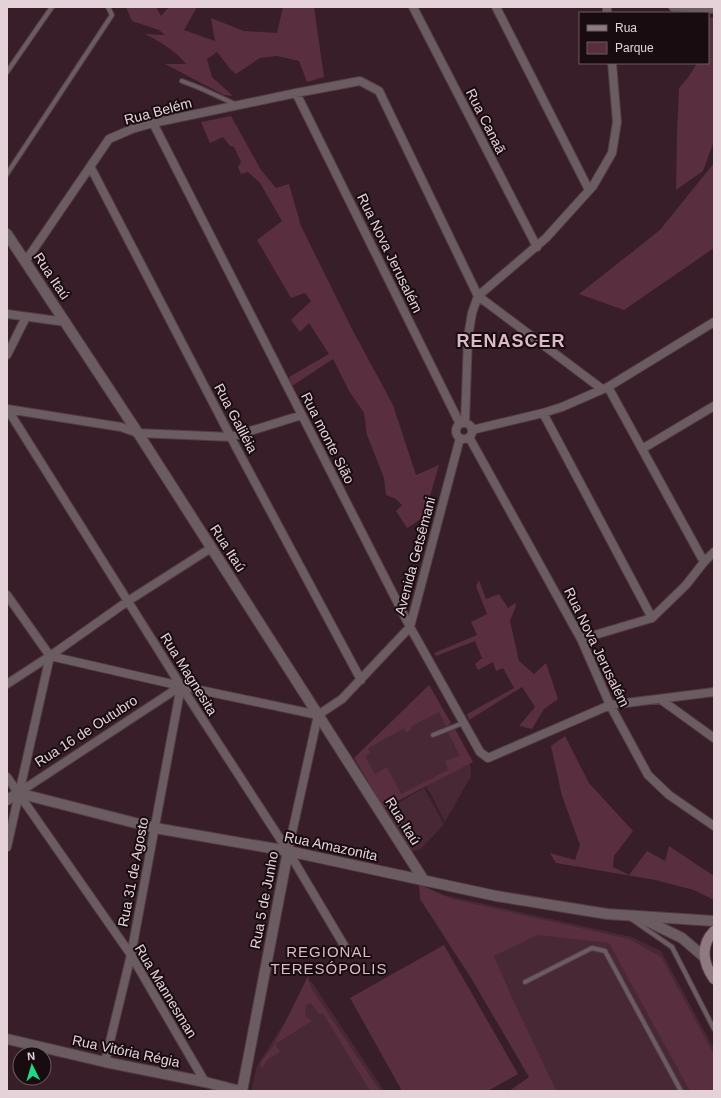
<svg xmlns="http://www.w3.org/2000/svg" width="721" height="1098" viewBox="0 0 721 1098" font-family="Arial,sans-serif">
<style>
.built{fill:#482834}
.green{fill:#592e3f}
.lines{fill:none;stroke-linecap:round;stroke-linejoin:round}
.service-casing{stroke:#543b44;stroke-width:6}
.minor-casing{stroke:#543b44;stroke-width:10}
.tertiary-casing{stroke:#543b44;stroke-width:12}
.secondary-casing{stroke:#543b44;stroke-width:12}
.service{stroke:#6a5c61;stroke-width:4}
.minor{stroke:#6a5c61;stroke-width:8}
.tertiary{stroke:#6a5c61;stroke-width:10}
.secondary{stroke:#907a81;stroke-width:10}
.labels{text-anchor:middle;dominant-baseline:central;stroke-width:4;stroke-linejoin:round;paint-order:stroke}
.street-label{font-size:14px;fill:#e4d2d8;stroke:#180c11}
.neighbourhood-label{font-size:15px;letter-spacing:1px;fill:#dcb9c5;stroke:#180c11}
.district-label{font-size:18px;font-weight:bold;letter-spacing:1px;fill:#dcb9c5;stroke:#180c11}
</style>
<rect width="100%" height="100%" fill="#381e28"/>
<path class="built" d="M430 686 470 761 471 776 445 822 426 785 385 807 356 756Z
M424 788 444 824 421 849 410 852 386 810Z
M430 892 632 937 661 951 714 1049V1091H544Z
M311 981 384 1091H251L257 1066Z"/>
<path class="green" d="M126 7H156L161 16 169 7H197L184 30 215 41 211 18 244 31 277 33 283 7H314L324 77 307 82 299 61 277 56 260 58 236 74 231 70 217 52 207 59 212 77 233 96 224 95 165 64H186C175 50 160 42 145 34L165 35 159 30 132 21Z
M714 17V141L703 171 676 190 677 134 679 88 687 79 696 65V63H708V18Z
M231 116 261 170 276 188 289 184 301 226 352 329 393 405 416 475 439 465 424 517 407 528 396 511 402 505 396 499 386 495 384 478 367 435 364 413 349 391 333 359 292 386 289 377 329 354 309 323 300 332 291 320 311 301 305 293 291 298 257 240 282 221 260 183 248 172 241 174 238 167 241 162 234 147 230 146 223 137 210 143 201 122Z
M714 163V248L624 310 579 294 660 230Z
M479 580 486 599 499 594 508 608 515 603 516 606 510 621 519 661 534 674 546 663 558 699 544 709 532 729 519 726 535 707 522 687 469 720 467 714 514 688 503 668 496 671 493 662 478 670 475 664 482 658 475 641 436 656 434 653 477 635 471 622 487 614 476 586Z
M429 685 451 723 446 726 439 712 412 726 411 730 406 733 405 728 368 748 370 753 365 756 375 774 387 767 401 794 448 770 445 761 460 756 448 733 455 729 473 762 384 808 354 758Z
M565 736 589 783 633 831 614 856 613 867 629 875 647 851 665 861 669 846 714 876V900L694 890 655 880 556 863 550 853 575 860 580 845 562 796 551 746Z
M419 884 452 899 629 939 661 957 714 1055V1091H690L609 943 537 935 494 956 512 998 556 1090 553 1091H509L529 1077 471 978 420 899Z
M444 945 518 1074 488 1091H402L350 998Z
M308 976 311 988 380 1091H370L323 1013 319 1014 311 1003 306 1005 305 1015 312 1021 275 1044 280 1052 267 1060 262 1069 260 1063 274 1045Z"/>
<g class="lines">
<defs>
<path id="service" d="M7 72 52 7
M182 81 200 88 235 104
M7 174 112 15 108 7
M433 735 463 723
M630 918 672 947 714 1029
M525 982 592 948 605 951 681 1091"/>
<path id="minor" d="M413 7 537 247
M496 7 589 190
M607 7V13
M673 7 714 9
M296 93 460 424
M153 123 410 627 480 752 488 758 610 705 714 692
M91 168 236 447 361 680
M25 262 109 139 132 129 153 123 296 93 360 81 379 91 478 296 602 389
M7 314 66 322
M7 355 26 317
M608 387 704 562
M7 409 121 427 138 433 231 437 302 415
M8 410 181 686 288 851 348 952
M543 413 652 618
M456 431a8 8 0 1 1 16 0a8 8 0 1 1-16 0Z
M465 423 468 337 472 313 478 296 546 238 593 186 612 153 617 122 612 63
M472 430 543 413 562 407 608 387 714 322
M469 437 581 639 610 705 648 775 669 795 714 826
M642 449 714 406
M7 595 50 656
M581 639 652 618 686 585 704 562 714 552
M50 656 181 686 318 715
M7 684 50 656 128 601 211 548
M660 699 714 738
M318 715 342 699 410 627 460 438
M7 777 131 955 205 1082
M18 793 181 686
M7 847 50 656
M288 851 318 715
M105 1062 131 955 181 686"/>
<path id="tertiary" d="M7 234 138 433 423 879
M7 800 18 793 155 828 288 851 496 896 607 914 714 921
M643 919 682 938 704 957
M7 1039 105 1062 205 1082 240 1091
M242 1091 288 851"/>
<path id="secondary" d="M714 931C700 945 703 964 714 979"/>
</defs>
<use href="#service" class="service-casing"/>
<use href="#minor" class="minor-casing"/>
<use href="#tertiary" class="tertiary-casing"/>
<use href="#secondary" class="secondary-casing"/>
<use href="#service" class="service"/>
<use href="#minor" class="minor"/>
<use href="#tertiary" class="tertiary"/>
<use href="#secondary" class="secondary"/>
</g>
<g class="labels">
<g class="street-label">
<text transform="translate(158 111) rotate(-15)">Rua Belém</text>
<text transform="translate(486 121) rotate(63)">Rua Canaã</text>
<text transform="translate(390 253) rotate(64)">Rua Nova Jerusalém</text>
<text transform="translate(52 276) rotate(56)">Rua Itaú</text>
<text transform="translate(236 418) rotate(62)">Rua Galiléia</text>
<text transform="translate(328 438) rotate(63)">Rua monte Sião</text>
<text transform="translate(228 548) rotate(57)">Rua Itaú</text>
<text transform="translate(415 556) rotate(-75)">Avenida Getsêmani</text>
<text transform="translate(597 647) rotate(64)">Rua Nova Jerusalém</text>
<text transform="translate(189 674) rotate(58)">Rua Magnesita</text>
<text transform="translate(86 731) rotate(-33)">Rua 16 de Outubro</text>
<text transform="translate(403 821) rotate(58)">Rua Itaú</text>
<text transform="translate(331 846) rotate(12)">Rua Amazonita</text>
<text transform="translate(133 872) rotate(-79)">Rua 31 de Agosto</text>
<text transform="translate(264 900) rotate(-79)">Rua 5 de Junho</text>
<text transform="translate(166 991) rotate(59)">Rua Mannesman</text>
<text transform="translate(126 1051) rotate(12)">Rua Vitória Régia</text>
</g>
<g class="neighbourhood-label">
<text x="329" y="951">REGIONAL<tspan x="329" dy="17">TERESÓPOLIS</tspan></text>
</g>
<g class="district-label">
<text x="511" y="341">RENASCER</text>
</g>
</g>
<rect width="721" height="1098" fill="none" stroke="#e4d2d8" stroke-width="16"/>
<rect x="579" y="12" width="130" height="52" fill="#180c11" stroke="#6a5b61"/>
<rect x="587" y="25" width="20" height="6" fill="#907a81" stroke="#6a5b61"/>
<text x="615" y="32" font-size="12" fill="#e4d2d8">Rua</text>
<rect x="587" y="42" width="20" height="12" fill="#592e3f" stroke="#6a5b61"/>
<text x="615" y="52" font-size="12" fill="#e4d2d8">Parque</text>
<g transform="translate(32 1066) rotate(355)"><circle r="19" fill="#180c11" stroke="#6a5b61"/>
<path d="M0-3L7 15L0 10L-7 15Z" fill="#21d887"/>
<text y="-6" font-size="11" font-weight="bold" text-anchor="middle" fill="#e4d2d8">N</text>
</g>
</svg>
